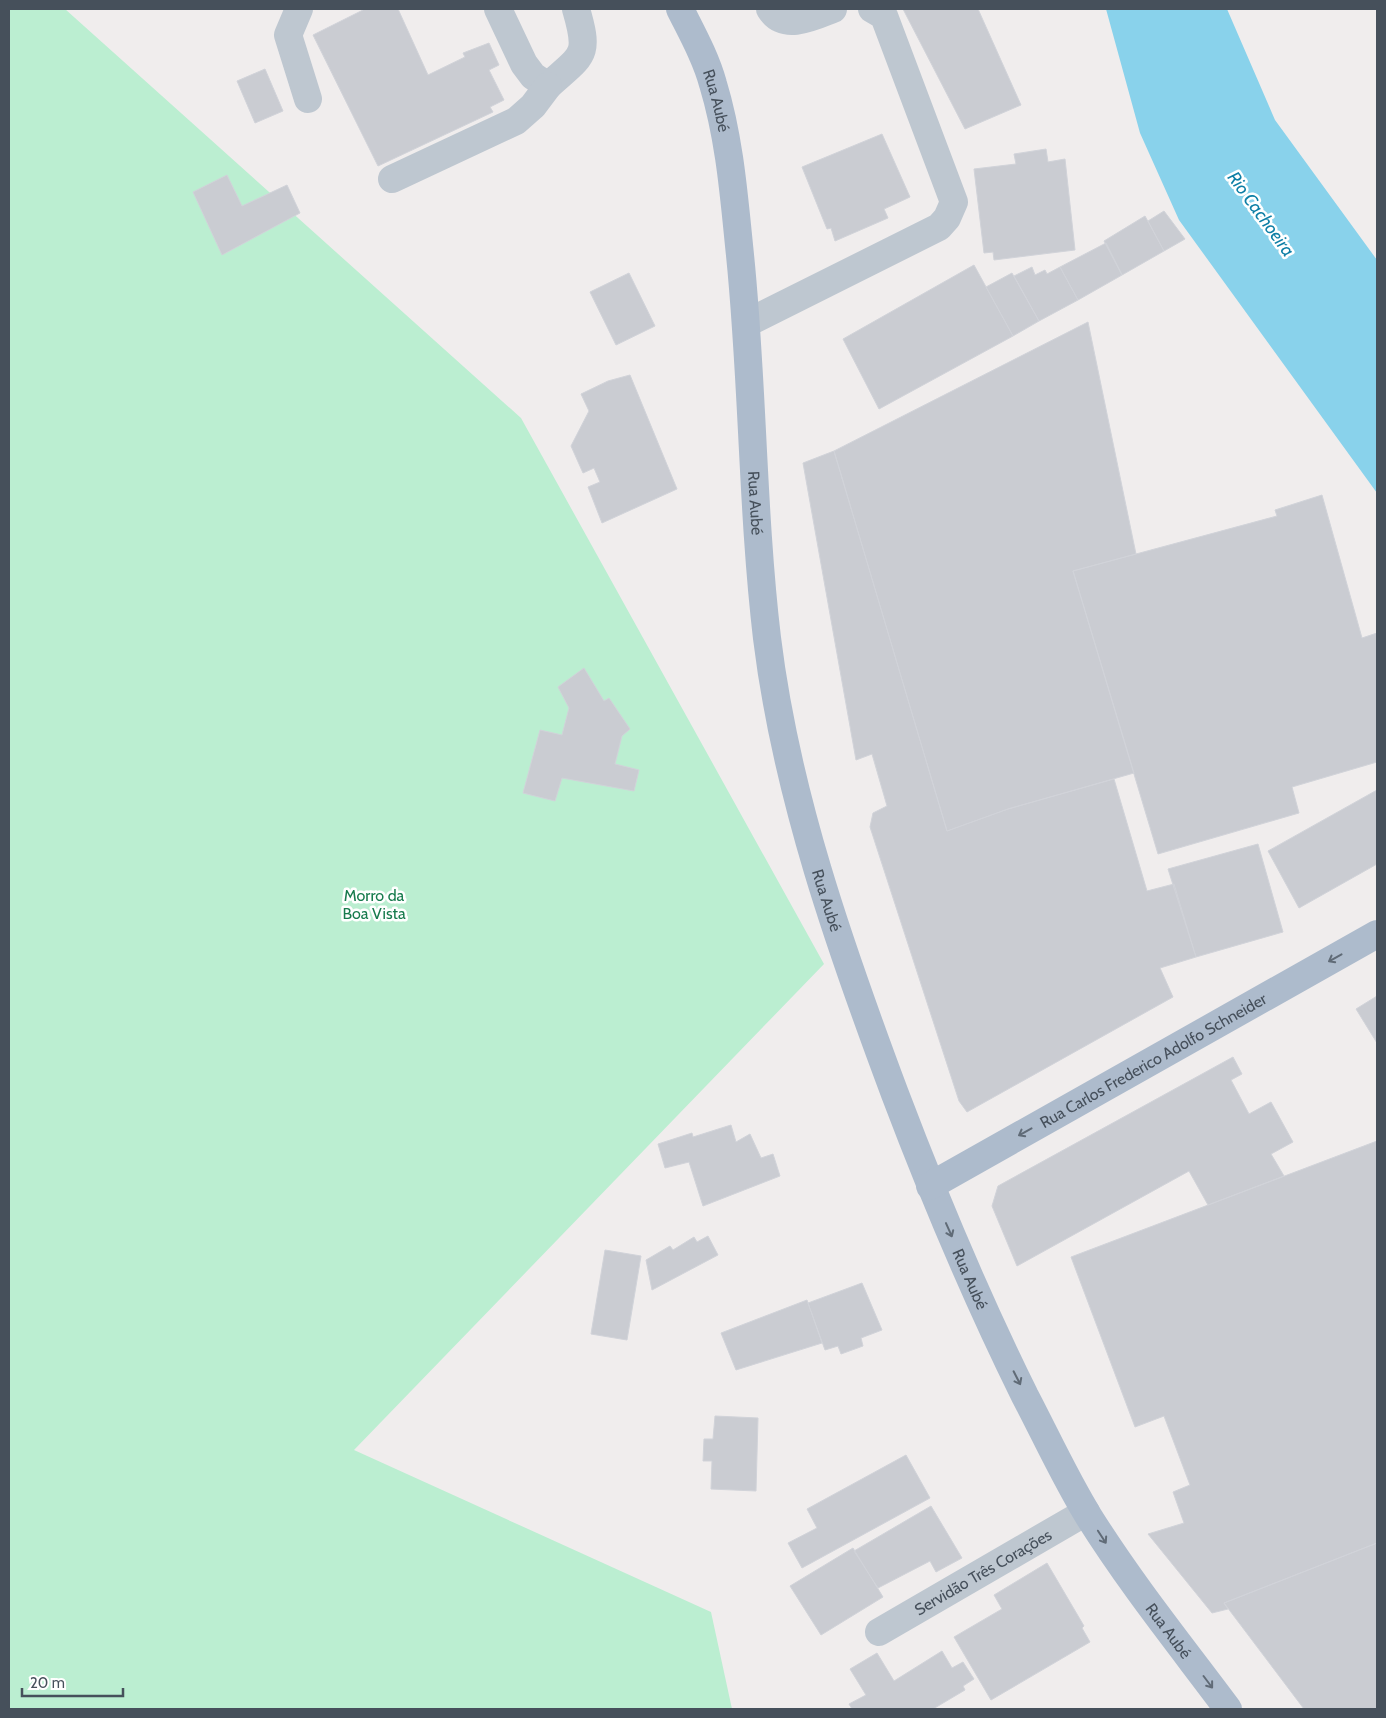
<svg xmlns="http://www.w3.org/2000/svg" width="1386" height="1718" viewBox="0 0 1386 1718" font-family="Cabin,sans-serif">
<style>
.green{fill:#bbeed1}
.water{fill:#89d2eb}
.building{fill:#caccd2;stroke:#d1d3d9}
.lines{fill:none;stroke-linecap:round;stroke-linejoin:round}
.minor{stroke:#bec7d0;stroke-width:28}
.major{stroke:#adbbcc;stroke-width:28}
.oneway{stroke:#606b77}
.labels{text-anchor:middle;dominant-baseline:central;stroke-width:5;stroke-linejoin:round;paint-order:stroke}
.street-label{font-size:16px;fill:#46505b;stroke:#fff}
.park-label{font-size:16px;fill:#177b4d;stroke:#fff}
.water-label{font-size:18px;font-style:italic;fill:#0e7fa6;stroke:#fff}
</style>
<rect width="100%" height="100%" fill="#f0eded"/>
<path class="green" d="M9 9H65L521 418 824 964 354 1450 711 1612 732 1709H9Z"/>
<path class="water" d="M1106 9H1227L1275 120 1377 260V493L1179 220 1140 133Z"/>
<path class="building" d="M362 9H398L428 75 465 57 463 53 489 43 499 65 489 70 504 100 490 107 493 112 378 166 313 35 363 10Z
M903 9H978L1021 105 965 129Z
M265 69 283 111 255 123 237 81Z
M882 134 910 197 884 209 888 218 835 241 831 228 827 229 802 167Z
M1046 149 1048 162 1065 159 1075 250 994 260 993 252 984 253 974 169 1016 164 1014 154Z
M227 175 242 206 287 185 300 213 222 255 193 192Z
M1164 211 1185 239 1164 251 1148 221Z
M1145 216 1164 251 1122 275 1104 241Z
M1106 243 1122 275 1078 300 1060 267Z
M974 265 1013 336 879 409 843 339Z
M1032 267 1035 275 1045 270 1047 274 1060 267 1078 300 1039 321 1014 276Z
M629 273 655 326 616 345 590 292Z
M1012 273 1039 321 1013 336 986 287Z
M1088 322 1136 554 1073 571 1134 773 1008 809 947 831 834 451Z
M630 375 677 489 602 523 588 487 600 482 594 468 583 473 571 446 589 411 581 394 608 381Z
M834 451 947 831 1008 809 1114 779 1147 891 1174 884 1196 957 1160 968 1173 997 967 1112 959 1101 870 827 873 813 887 806 872 754 856 760 803 463Z
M1322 495 1362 638 1377 633V762L1292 787 1299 813 1158 854 1073 571 1277 516 1275 510Z
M584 668 604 701 609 698 630 729 622 736 615 764 639 770 634 791 562 778 555 801 523 793 540 730 562 735 569 708 558 687Z
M1377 790V864L1299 908 1268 851Z
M1258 844 1283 932 1196 957 1168 869Z
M1377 996V1043L1356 1009Z
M1233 1057 1242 1074 1231 1080 1249 1114 1271 1102 1293 1142 1271 1154 1284 1176 1208 1205 1189 1171 1017 1266 992 1206 998 1186Z
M731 1125 736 1142 750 1134 761 1158 773 1154 780 1176 703 1206 689 1162 665 1168 658 1144 692 1133 693 1137Z
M1377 1141V1543L1224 1603 1228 1609 1212 1613 1148 1534 1184 1523 1173 1492 1190 1485 1164 1416 1135 1427 1071 1257Z
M708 1236 718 1255 652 1290 646 1260 670 1246 673 1250 694 1237 697 1242Z
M605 1250 641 1256 627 1340 591 1334Z
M862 1283 882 1330 861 1338 863 1346 841 1354 838 1346 825 1350 808 1303Z
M807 1300 822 1343 736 1370 721 1333Z
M715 1416 758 1418 756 1491 711 1489 712 1461H703L704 1439H713Z
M906 1455 930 1498 802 1568 788 1543 817 1528 807 1509Z
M931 1506 962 1558 936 1572 930 1561 878 1588 854 1551Z
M1377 1543V1709H1304L1224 1603Z
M853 1548 883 1597 821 1635 790 1586Z
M1047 1563 1084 1626 1082 1628 1090 1642 991 1700 954 1637 1002 1609 994 1595Z
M942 1651 952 1668 963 1662 974 1679 963 1686 965 1690 933 1709H852L849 1704 866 1695 850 1669 877 1653 894 1681Z"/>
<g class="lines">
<g class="minor">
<path d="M299 9 288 35 308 99"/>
<path d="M498 9 524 64 533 76 548 86C583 54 590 57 576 9"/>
<path d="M770 9C784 32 815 16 833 9"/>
<path d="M392 179 516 121 533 106 548 86"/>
<path d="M747 323 939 227 947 218 954 202 884 16 872 9"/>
<path id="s1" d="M879 1632 1086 1512"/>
</g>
<g class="major">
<path id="s2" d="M680 9C692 33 706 58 713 84 730 140 734 197 740 255 753 382 752 511 767 638 786 794 840 947 895 1094 934 1197 976 1297 1025 1396 1046 1436 1065 1478 1089 1517 1131 1584 1181 1646 1228 1709"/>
<path id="s3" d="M930 1186 1377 934"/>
</g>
</g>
<defs><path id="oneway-shaft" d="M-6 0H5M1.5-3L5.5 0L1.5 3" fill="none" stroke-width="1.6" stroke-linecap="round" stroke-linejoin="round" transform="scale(1.25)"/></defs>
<g class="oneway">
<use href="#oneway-shaft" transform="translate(1335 958) rotate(151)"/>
<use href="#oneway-shaft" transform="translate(1025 1132) rotate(151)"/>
<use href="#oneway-shaft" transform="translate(949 1230) rotate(66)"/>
<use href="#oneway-shaft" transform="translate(1017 1378) rotate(63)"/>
<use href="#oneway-shaft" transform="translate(1102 1537) rotate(57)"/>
<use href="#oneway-shaft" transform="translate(1208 1682) rotate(53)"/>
</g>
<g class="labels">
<g class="street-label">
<text stroke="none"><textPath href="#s2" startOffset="99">Rua Aubé</textPath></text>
<text stroke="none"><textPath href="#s2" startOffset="504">Rua Aubé</textPath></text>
<text stroke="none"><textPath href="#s2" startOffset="909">Rua Aubé</textPath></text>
<text stroke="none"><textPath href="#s3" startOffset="256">Rua Carlos Frederico Adolfo Schneider</textPath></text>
<text stroke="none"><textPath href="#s2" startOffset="1314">Rua Aubé</textPath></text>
<text stroke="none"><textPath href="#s1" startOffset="120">Servidão Três Corações</textPath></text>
<text stroke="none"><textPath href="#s2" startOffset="1719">Rua Aubé</textPath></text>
</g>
<g class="park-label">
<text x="374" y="895">Morro da<tspan x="374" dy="18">Boa Vista</tspan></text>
</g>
<g class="water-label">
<text transform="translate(1261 214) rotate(54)">Rio Cachoeira</text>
</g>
</g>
<rect width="1386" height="1718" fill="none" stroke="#46505b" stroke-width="20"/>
<path d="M22 1688v8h101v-8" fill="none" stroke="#46505b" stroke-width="2.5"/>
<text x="30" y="1688" font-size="15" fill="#46505b" stroke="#ffffff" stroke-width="4" paint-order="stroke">20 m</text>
</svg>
